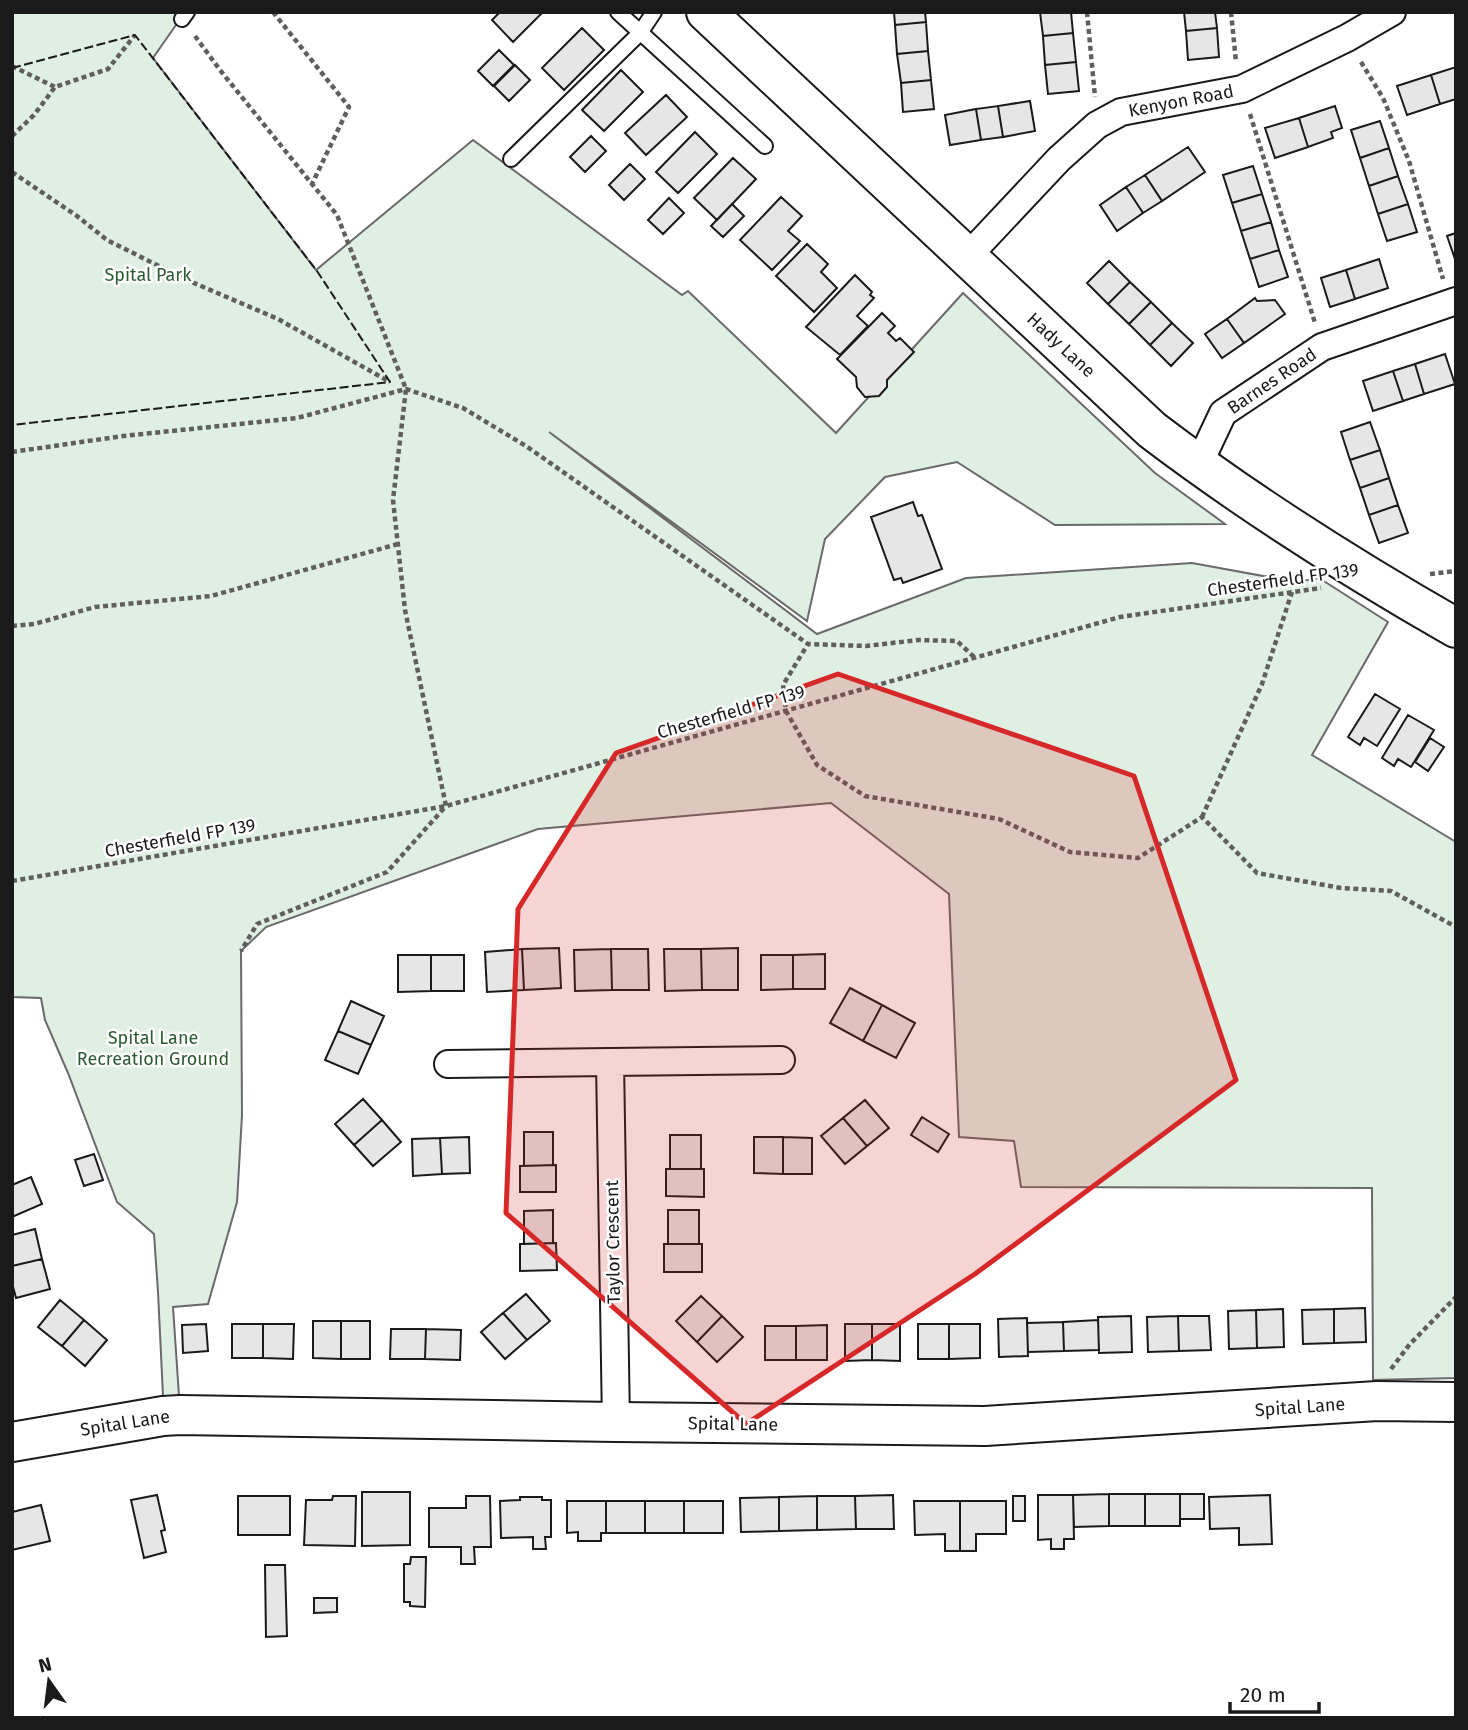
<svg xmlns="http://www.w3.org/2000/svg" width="1468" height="1730" viewBox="0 0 1468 1730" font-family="'Fira Sans',sans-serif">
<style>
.green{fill:#e0efe3;stroke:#6a6a6a;stroke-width:2}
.building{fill:#e6e6e6;stroke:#1a1a1a;stroke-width:2}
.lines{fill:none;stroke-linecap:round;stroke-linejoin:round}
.lane-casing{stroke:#1a1a1a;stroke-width:18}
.street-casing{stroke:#1a1a1a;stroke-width:30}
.secondary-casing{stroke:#1a1a1a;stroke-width:42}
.path{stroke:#5f5f5f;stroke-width:4.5;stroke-dasharray:5 3.5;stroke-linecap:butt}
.lane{stroke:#fff;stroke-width:14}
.street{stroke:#fff;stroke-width:26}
.secondary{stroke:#fff;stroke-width:38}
.fence{stroke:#1a1a1a;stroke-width:2;stroke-dasharray:9 3.5;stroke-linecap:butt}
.marked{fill:#d62828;fill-opacity:0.2;stroke:#d62828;stroke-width:5;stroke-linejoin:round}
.labels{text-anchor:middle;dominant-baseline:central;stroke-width:5;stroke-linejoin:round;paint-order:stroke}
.street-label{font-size:18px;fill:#1a1a1a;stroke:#fff}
.park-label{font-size:18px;fill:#2b5a34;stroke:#fff}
</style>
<rect width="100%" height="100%" fill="#fff"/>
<path class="green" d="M12 12H185L153 58 316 270 473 140 682 295 688 291 836 433 963 293 1155 473 1225 524 1055 525 957 462 885 477 825 539 807 621 549 432 817 634 966 578 1192 563 1296 582 1319 578 1388 622 1312 755 1456 842V1378L1373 1380 1372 1188 1021 1187 1014 1141 959 1137 949 894 831 803 538 829 266 927 241 951 242 1115 237 1202 208 1304 173 1307 179 1396H163L158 1292 154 1234 117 1202 68 1073 45 1020 41 998 12 997Z"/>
<path class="building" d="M500 12H543L513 42 492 20Z
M894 12H925L926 22 895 25Z
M1040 12H1071L1073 33 1043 36Z
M1184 12H1215L1217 28 1186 31Z
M926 22 928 51 897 54 895 25Z
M582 28 604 50 564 90 542 68Z
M1217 28 1219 57 1188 60 1186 31Z
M1073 33 1076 62 1045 65 1043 36Z
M499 50 514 65 493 86 478 71Z
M928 51 931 80 901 83 897 54Z
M1076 62 1079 91 1048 94 1045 65Z
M515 65 530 80 509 101 494 86Z
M1456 67V99L1440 104 1431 75Z
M621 70 643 92 604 131 582 110Z
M1431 75 1440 104 1407 115 1397 86Z
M931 80 934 109 903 112 901 83Z
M666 95 687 117 646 155 625 133Z
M1030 101 1035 131 1003 137 998 106Z
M998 106 1003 137 981 140 976 109Z
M1335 106 1342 128 1331 132 1333 138 1308 147 1299 118Z
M976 109 981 140 950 145 945 115Z
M1299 118 1308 147 1275 158 1265 128Z
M1380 121 1389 148 1360 158 1351 130Z
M695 132 717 154 678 193 656 172Z
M591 136 606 151 585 172 570 157Z
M1188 147 1205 172 1162 201 1145 175Z
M1389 148 1398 176 1369 186 1360 158Z
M733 158 756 179 717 220 694 198Z
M630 164 645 179 624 200 609 185Z
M1253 166 1262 194 1232 203 1223 175Z
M1145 175 1162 201 1143 213 1126 187Z
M1398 176 1408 204 1378 214 1369 186Z
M1126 187 1143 213 1117 231 1100 205Z
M1262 194 1271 222 1241 231 1232 203Z
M781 197 802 216 788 231 800 241 772 270 740 240Z
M669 198 684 213 663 234 648 220Z
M732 204 744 216 723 237 711 226Z
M1408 204 1417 232 1387 241 1378 214Z
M1271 222 1279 250 1250 259 1241 231Z
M1456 233V262L1447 236Z
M807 244 828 264 821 272 837 288 814 312 776 276Z
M1279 250 1288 277 1259 287 1250 259Z
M1379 259 1388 288 1355 299 1346 270Z
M1109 261 1130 282 1108 304 1087 283Z
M1346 270 1355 299 1330 307 1321 278Z
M855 275 872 292 870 295 874 298 857 316 868 326 840 355 806 327Z
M1130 282 1151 302 1129 324 1108 304Z
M1255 298 1257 301 1275 300 1285 314 1244 343 1227 319Z
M1151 302 1172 323 1150 345 1129 324Z
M882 313 895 326 888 333 896 341 900 338 914 352 887 380V387L879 396 865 397 857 387 856 377 837 359Z
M1227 319 1244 343 1222 358 1205 334Z
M1172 323 1193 343 1171 366 1150 345Z
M1445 354 1455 384 1424 394 1415 364Z
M1415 364 1424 394 1403 401 1393 371Z
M1393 371 1403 401 1373 411 1363 381Z
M1370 422 1380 450 1350 460 1341 432Z
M1380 450 1389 478 1360 488 1350 460Z
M1389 478 1398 505 1369 515 1360 488Z
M913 502 918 516 922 515 942 569 903 583 901 578 894 580 871 517Z
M1398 505 1408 533 1379 543 1369 515Z
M1375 694 1400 709 1377 746 1364 738 1360 745 1348 737Z
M1408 715 1434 730 1411 767 1398 759 1394 766 1382 758Z
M1430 738 1444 747 1428 771 1415 762Z
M559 948 561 988 524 990 522 949Z
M738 948V990H702L701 949Z
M522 949 524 990 487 992 485 952Z
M611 949H648L649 990H612Z
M611 949 612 990 575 991 574 950Z
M664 949H701L702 990 665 991Z
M825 954V989H793V955Z
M398 955H431V991L398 992Z
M431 955H464V991H431Z
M761 955H793V989L761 990Z
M850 988 882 1005 863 1041 830 1023Z
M351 1001 384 1016 371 1045 338 1031Z
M882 1005 915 1023 896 1058 863 1041Z
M338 1031 371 1045 358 1074 325 1060Z
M363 1099 382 1120 354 1145 335 1124Z
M865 1100 889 1128 867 1146 843 1118Z
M922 1117 949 1134 938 1152 911 1135Z
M843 1118 867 1146 845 1164 821 1136Z
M382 1120 401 1142 373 1166 354 1145Z
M524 1132H553V1165L524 1166Z
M670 1135H701V1169H670Z
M469 1137 470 1173 442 1174 440 1138Z
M754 1137H783V1174L754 1173Z
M783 1137 812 1138V1174H783Z
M440 1138 442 1174 413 1176 412 1139Z
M94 1154 103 1180 84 1186 75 1160Z
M556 1165V1192H520V1166Z
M666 1169H704V1197L666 1196Z
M31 1177 42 1204 12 1217V1185Z
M553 1210V1243L524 1244V1211Z
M668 1210H699V1244H668Z
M35 1229 42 1259 12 1266V1235Z
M556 1243 557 1270 520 1271V1244Z
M664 1244H702V1272H664Z
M42 1259 50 1289 16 1298 12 1283V1266Z
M526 1294 550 1321 527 1340 503 1313Z
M701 1296 722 1316 697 1342 676 1321Z
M60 1300 84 1320 62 1346 38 1327Z
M1365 1308 1366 1342 1334 1343V1309Z
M1283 1309 1284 1347 1257 1348 1256 1310Z
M1334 1309V1343L1303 1344 1302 1310Z
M1256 1310 1257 1348 1229 1349 1228 1311Z
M503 1313 527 1340 505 1359 481 1332Z
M722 1316 743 1337 717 1362 697 1342Z
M1131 1316 1132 1352 1099 1353 1098 1317Z
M1178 1316H1209L1211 1350 1179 1351Z
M1178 1316 1179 1351 1148 1352 1147 1317Z
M1027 1318 1028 1356 999 1357 998 1319Z
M84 1320 107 1340 85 1366 62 1346Z
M1098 1320 1099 1350 1064 1351 1063 1322Z
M313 1321H341V1359L313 1358Z
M341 1321H370V1359H341Z
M1063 1322 1064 1351 1028 1352 1027 1323Z
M206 1324 208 1351 183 1353 182 1325Z
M232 1324H263V1358H232Z
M263 1324H294L293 1359 263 1358Z
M845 1324H872V1360L845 1361Z
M872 1324H900V1361L872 1360Z
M918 1324H949V1359H918Z
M949 1324H980V1358L949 1359Z
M827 1325V1360H796V1326Z
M765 1326H796V1360H765Z
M391 1329H426L425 1359H390Z
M426 1329 461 1330 460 1360 425 1359Z
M362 1492H410V1545L362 1546Z
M1109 1494H1145V1526H1109Z
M1109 1494V1526L1074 1527 1073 1495Z
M1145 1494H1180V1526H1145Z
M1180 1494H1204V1519H1180Z
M157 1495 165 1530 161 1531 166 1552 144 1558 131 1500Z
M893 1495 894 1529H856L855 1496Z
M1038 1495H1073L1074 1539H1064V1549H1051V1539L1038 1540Z
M1270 1495 1272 1544 1239 1545V1528L1210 1529 1209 1497Z
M238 1496H290V1535H238Z
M333 1496H356L355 1546 304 1545 306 1500H332Z
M466 1496H490L491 1547H474L475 1564H461V1547H429V1508H466Z
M817 1496V1530L779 1531V1497Z
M817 1496H855L856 1529 817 1530Z
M1013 1496H1025V1521H1013Z
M520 1497H542V1500H551V1537H545L546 1549H533V1537L501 1538 500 1501 520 1500Z
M779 1497V1531L741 1532 740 1498Z
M567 1501H606V1533H601V1541H578V1532L567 1533Z
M606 1501H645V1533H606Z
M645 1501H684V1533H645Z
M684 1501H723V1533H684Z
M914 1501H960V1551H945V1534L915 1535Z
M960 1501H1006V1534H976V1551H960Z
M41 1505 50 1541 12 1550V1512Z
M411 1557H426L425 1607 410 1606V1602H404V1564H410Z
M265 1565H285L287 1636 266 1637Z
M314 1598H337V1612L314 1613Z"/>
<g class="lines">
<defs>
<path id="lane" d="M618 12 765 146
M182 19 187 12
M511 159 640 33 654 12"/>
<path id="street" d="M967 257 1059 159 1097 125 1121 112 1242 89 1347 38 1392 12
M1198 466 1223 413 1322 347 1456 301
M610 1062 781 1060
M448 1064 610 1062 616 1422"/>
<path id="secondary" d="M706 12 1152 430C1248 503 1351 568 1456 628
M12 1442 163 1416 180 1415 616 1422 985 1426 1377 1401 1456 1402"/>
</defs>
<use href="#lane" class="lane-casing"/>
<use href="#street" class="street-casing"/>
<use href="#secondary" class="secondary-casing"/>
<path class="path" d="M273 12 349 107 312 184
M1087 12 1095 97
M1231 12 1236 62
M195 36 220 70 337 215 406 389 393 500 405 610 446 806 387 872 257 924 241 951
M1361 62 1383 98 1409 161 1443 279
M12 66 55 87
M1250 114 1315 323
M12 136 34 115 55 87 108 69 135 35
M12 172 77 216 107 240 187 280 278 319 390 382
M12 452 123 436 297 418 406 389 463 408 526 446 808 644
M1430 574 1456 571
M12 626 34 624 95 607 211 596 398 544
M974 657 957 641 918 640 866 646 808 644 783 685 786 711 817 765 865 796 999 819 1070 852 1138 858 1202 817 1257 873 1341 888 1391 891 1456 927
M1202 817 1262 684 1292 592
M12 881 446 806 1120 617 1321 588
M1391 1369 1410 1344 1456 1297"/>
<use href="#lane" class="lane"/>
<use href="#street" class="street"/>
<use href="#secondary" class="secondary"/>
<path class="fence" d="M12 68 135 35 317 271 390 382 12 425"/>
</g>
<path class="marked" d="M838 674 1134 776 1236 1080 975 1274 746 1424 506 1213 518 909 616 753Z"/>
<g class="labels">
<g class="street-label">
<text transform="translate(1181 101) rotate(-11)">Kenyon Road</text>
<text transform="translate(1061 345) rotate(43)">Hady Lane</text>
<text transform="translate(1272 381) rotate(-34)">Barnes Road</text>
<text transform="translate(1283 580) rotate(-8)">Chesterfield FP 139</text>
<text transform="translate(731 712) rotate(-16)">Chesterfield FP 139</text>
<text transform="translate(180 838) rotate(-10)">Chesterfield FP 139</text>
<text transform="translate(613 1242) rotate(-91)">Taylor Crescent</text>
<text transform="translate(1300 1407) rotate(-4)">Spital Lane</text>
<text transform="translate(125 1423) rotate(-9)">Spital Lane</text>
<text transform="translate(733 1424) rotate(1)">Spital Lane</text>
</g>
<g class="park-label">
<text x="148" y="275">Spital Park</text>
<text x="153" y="1038">Spital Lane<tspan x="153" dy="21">Recreation Ground</tspan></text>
</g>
</g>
<rect width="1468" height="1730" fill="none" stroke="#1a1a1a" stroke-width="28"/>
<g transform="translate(49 1681) rotate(346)" stroke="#ffffff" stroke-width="5" paint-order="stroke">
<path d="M0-5L12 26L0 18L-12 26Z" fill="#1a1a1a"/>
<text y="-10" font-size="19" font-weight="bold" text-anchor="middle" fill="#1a1a1a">N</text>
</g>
<path d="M1230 1702v10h89v-10" fill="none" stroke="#1a1a1a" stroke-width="3.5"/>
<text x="1240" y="1702" font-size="21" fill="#1a1a1a" stroke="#ffffff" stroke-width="5" paint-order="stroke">20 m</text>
</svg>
